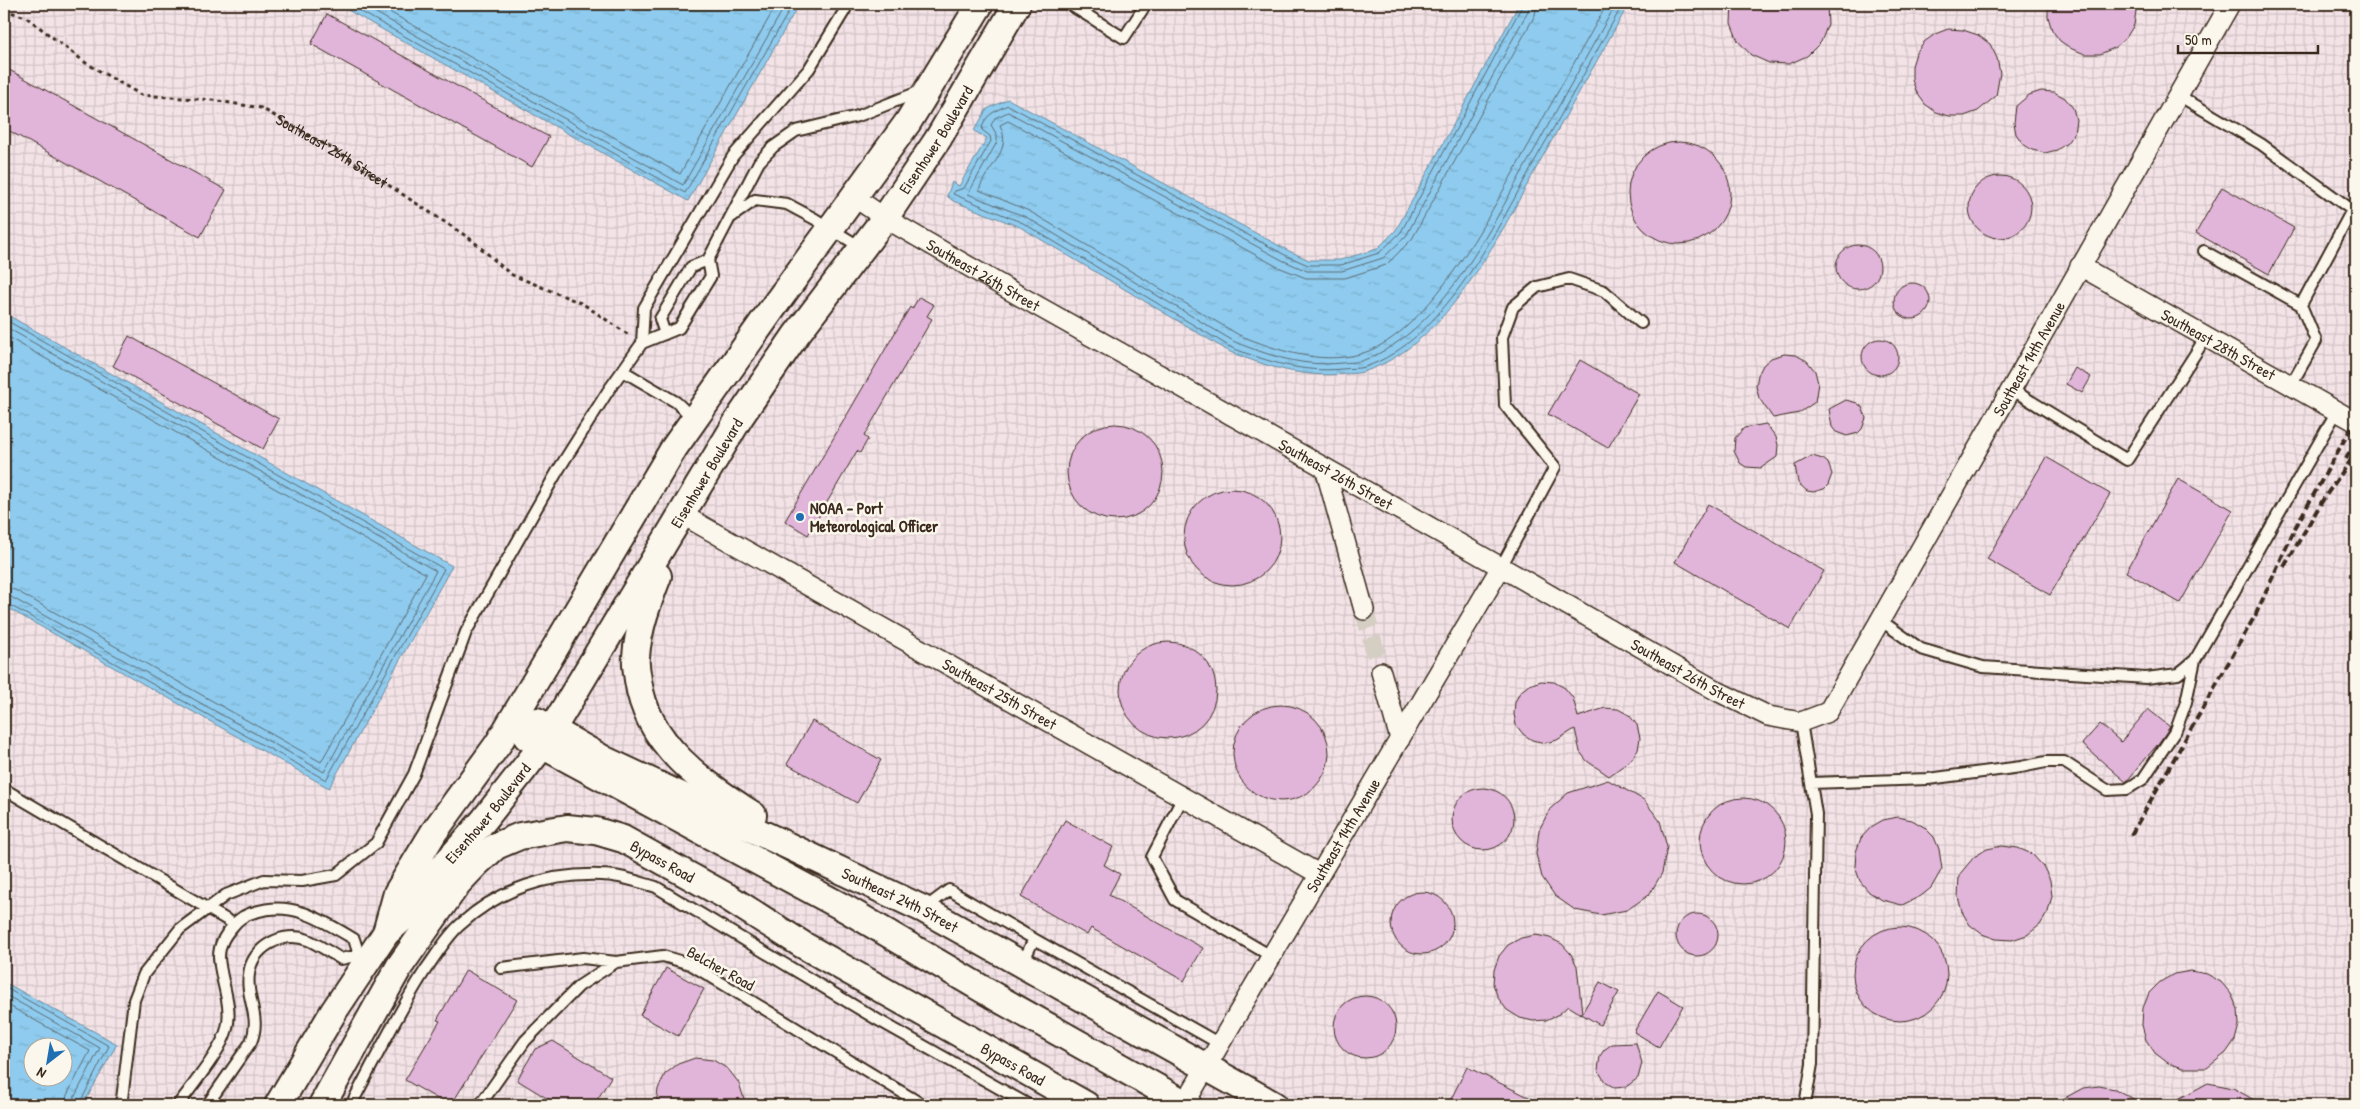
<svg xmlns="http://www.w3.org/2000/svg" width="2360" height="1109" viewBox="0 0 2360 1109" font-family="'Patrick Hand',sans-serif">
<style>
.industrial{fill:url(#industrial-grid)}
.water{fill:url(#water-ripples);stroke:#6d8b9b;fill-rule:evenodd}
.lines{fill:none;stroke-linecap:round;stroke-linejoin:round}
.shore{stroke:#5c6a71;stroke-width:1}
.building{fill:#e1b5da;stroke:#3b2a1e}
.street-tunnel{stroke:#d5cec3;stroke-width:19;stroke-dasharray:19 9;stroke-linecap:butt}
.lane-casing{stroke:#3b2a1e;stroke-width:14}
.street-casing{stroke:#3b2a1e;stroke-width:22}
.secondary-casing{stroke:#3b2a1e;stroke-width:30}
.path{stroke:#3b2a1e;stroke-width:3;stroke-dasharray:4 4;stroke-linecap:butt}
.lane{stroke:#fbf7ec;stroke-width:10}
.street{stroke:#fbf7ec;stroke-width:19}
.secondary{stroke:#fbf7ec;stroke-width:26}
.rail{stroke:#3b2a1e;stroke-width:4;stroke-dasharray:8 4;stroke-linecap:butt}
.poi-dot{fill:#1f6fb2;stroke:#fbf7ec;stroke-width:2}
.labels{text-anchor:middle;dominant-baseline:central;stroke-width:5;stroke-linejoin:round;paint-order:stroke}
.street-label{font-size:16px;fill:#3b2a1e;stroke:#fbf7ec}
.poi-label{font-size:16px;font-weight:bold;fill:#3b2a1e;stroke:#fbf7ec;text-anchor:start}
</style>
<defs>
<pattern id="industrial-grid" width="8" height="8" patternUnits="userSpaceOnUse" patternTransform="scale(1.25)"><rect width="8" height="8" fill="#f3e3e7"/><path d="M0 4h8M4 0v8" fill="none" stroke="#d1c3c6"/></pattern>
<pattern id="water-ripples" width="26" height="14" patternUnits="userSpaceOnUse" patternTransform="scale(1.25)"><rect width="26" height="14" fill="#8ecbee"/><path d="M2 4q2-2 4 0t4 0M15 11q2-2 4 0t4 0" fill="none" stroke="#7baecc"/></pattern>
</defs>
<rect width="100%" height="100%" fill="#fbf7ec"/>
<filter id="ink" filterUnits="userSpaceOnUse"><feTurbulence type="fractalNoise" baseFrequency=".02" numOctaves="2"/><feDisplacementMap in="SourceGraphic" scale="10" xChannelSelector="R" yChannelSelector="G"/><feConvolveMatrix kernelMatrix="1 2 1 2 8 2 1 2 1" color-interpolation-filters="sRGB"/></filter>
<g filter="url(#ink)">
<path class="industrial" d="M4 4H337L688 201 799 4H2356V1105H83L117 1044 4 982V606L329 788 452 566 4 313Z"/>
<path class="water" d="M337 4H799L688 201Z
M1519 4H1629C1600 55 1572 105 1543 156 1502 229 1451 342 1366 371 1360 374 1351 373 1344 374 1303 378 1268 367 1230 352L1020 227 953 201 947 196 952 182 959 186 987 138 974 131 987 109 1008 99 1287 250 1309 260H1340L1377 249 1396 230Z
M4 313 452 566 329 788 4 606Z
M4 982 117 1044 83 1105H4ZM32 1046H62V1076H32Z"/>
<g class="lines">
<path class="shore" d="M347 4 685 193 793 4
M360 4 683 185 786 4
M375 4 680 174 777 4
M1523 4 1401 232 1379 253 1341 265H1308L1285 255 1008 105C996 110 983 116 982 130L990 136 991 141 964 188 955 191 953 194 1023 223 1232 348C1269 362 1303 373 1342 369 1349 368 1358 369 1365 367 1444 341 1500 224 1538 155 1567 105 1595 54 1623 4
M1530 4 1528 11 1406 236 1383 258 1342 271H1307L1282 260 1008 112 995 118 991 125 997 135V142L968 194 1026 217 1235 342C1270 356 1303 367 1342 363 1349 362 1357 363 1364 360 1444 330 1491 226 1531 156 1559 105 1588 54 1616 4
M1537 4 1535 15 1412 239 1386 265 1345 278H1306L1278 267 1008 121 1000 125C1013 151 987 166 979 190L1029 211 1239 335C1276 350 1319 365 1360 354 1432 334 1493 207 1528 146 1554 98 1581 51 1607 4
M4 319 444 569 326 780 4 602
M4 326 436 571 324 772 11 597 4 595
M4 335 426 574 321 762 15 590 4 588
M4 987 109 1046 79 1105
M4 994 100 1048 74 1098 73 1105
M4 1003 90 1051 67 1095 65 1105"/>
</g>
<path class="building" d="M1732 4H1827L1828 24 1821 42 1807 56 1789 64 1769 63 1751 55 1738 41 1731 23Z
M2048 4H2137L2134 25 2126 38 2114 48 2100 54H2085L2072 49 2060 41 2052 30 2048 17Z
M327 14 549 137 532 167 311 44Z
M1948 29 1963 30 1978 35 1990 44 1997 58 2000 73 1996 96 1978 111 1964 116H1949L1936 112 1925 104 1917 93 1912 80V66L1916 53 1924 42 1935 34Z
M4 67 226 190 200 237 4 128Z
M2041 91 2054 92 2065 98 2073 108 2076 120 2074 133 2067 143 2057 150 2045 153 2032 150 2023 144 2016 134 2014 123 2016 106 2029 95Z
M1628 193a51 51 0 1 1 102 0a51 51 0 1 1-102 0Z
M1969 207a31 31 0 1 1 62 0a31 31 0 1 1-62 0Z
M2222 187 2294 228 2269 274 2196 233Z
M1836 267a22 22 0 1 1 44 0a22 22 0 1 1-44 0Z
M1894 301a18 18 0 1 1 36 0a18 18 0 1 1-36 0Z
M919 297 934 305 927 316 932 319 864 436 868 439 860 453 857 451 808 535 785 521 910 307 912 309Z
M129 336 279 419 263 449 113 366Z
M1862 357a18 18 0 1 1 36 0a18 18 0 1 1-36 0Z
M1784 354 1796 355 1807 361 1815 371 1818 383 1815 402 1799 413 1773 418 1759 398 1756 386 1758 375 1763 365 1771 358Z
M1580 360 1639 394 1608 448 1548 414Z
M2075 368 2091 377 2082 393 2066 384Z
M1846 400 1857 403 1862 407 1866 418 1862 429 1858 433 1847 436 1836 432 1832 427 1829 409Z
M1067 472a48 48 0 1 1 96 0a48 48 0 1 1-96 0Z
M1766 424 1776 437 1778 445 1777 457 1761 468 1746 467 1740 463 1734 451 1735 438 1744 428Z
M1812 456 1823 459 1828 463 1832 474 1828 485 1824 489 1813 492 1807 491 1798 483 1795 465Z
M2046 457 2110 494 2050 595 1987 559Z
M2178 479 2233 510 2180 603 2126 572Z
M1184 537a48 48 0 1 1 96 0a48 48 0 1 1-96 0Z
M1708 504 1824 571 1790 629 1675 562Z
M1120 690a48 48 0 1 1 96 0a48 48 0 1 1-96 0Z
M1541 681 1554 682 1565 688 1573 698 1578 717 1605 708 1618 709 1629 715 1637 725 1640 738 1638 750 1631 760 1609 776 1587 761 1580 752 1575 729 1557 740 1545 743 1532 740 1523 734 1516 725 1514 714 1515 702 1520 692 1529 685Z
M1233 753a48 48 0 1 1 96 0a48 48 0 1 1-96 0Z
M2148 709 2170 727 2158 744 2126 782 2082 744 2100 724 2121 742Z
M812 721 881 760 857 803 787 764Z
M1608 780 1644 800 1660 821 1667 847 1662 873 1649 895 1627 910 1601 915 1575 910 1555 896 1542 877 1536 854 1539 830 1550 809 1568 793Z
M1452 819a31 31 0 1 1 62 0a31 31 0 1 1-62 0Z
M1700 841a43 43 0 1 1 86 0a43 43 0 1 1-86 0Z
M1898 817 1912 820 1924 827 1934 837 1939 849 1942 869 1931 888 1921 896 1902 905 1882 900 1869 892 1860 881 1855 867 1856 852 1861 838 1871 827 1883 820Z
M1065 820 1113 847 1104 865 1120 874 1109 895 1203 948 1184 981 1091 928 1087 935 1021 897Z
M2002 846 2018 848 2032 854 2043 866 2050 880 2052 896 2048 912 2040 925 2027 935 2012 940 1996 939 1982 934 1970 925 1962 912 1958 897 1959 875 1974 857 1987 849Z
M1391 923a31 31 0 1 1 62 0a31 31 0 1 1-62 0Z
M1676 935a21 21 0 1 1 42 0a21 21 0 1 1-42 0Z
M1853 974a47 47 0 1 1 94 0a47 47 0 1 1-94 0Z
M1536 935 1550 938 1562 944 1571 954 1577 966 1582 1013 1600 982 1619 992 1600 1025 1568 1006 1559 1014 1546 1020 1533 1021 1520 1018 1507 1010 1498 998 1493 984 1494 970 1499 956 1508 945 1521 938Z
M666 968 704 989 678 1036 640 1015Z
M466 970 517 1000 451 1105H448L405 1080 440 1021 437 1020Z
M2191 971 2207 974 2221 982 2231 994 2238 1009 2239 1025 2235 1040 2226 1053 2207 1068H2183L2168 1063 2155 1053 2146 1040 2142 1025 2143 1008 2149 993 2160 982 2174 974Z
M1658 991 1683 1006 1659 1047 1634 1032Z
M1334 1027a31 31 0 1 1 62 0a31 31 0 1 1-62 0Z
M553 1041 611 1077 594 1105H558L517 1080 535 1049Z
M1636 1043 1642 1063 1638 1078 1626 1087 1615 1088 1605 1082 1598 1070 1600 1056 1604 1050 1612 1044Z
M695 1058 713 1060 728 1069 739 1083 746 1105H656L658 1089 665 1074 678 1064Z
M1467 1067 1545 1105H1448Z
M2208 1083 2233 1088 2263 1105H2167Z
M2099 1086 2115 1089 2145 1105H2052L2083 1088Z"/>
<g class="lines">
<path class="street-tunnel" d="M1364 610 1381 672"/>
<defs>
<path id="lane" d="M1069 4 1124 38 1146 4
M2178 95 2261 144 2352 210 2301 305 2316 341 2291 385
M730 218 755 200 787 204 815 219 862 248
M2204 251 2301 305
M665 334 660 319 691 267 708 260
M642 343 679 328 711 276 708 260 759 162 773 147 796 131 858 116 921 91
M623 371 676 402 693 418
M2011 389 2127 460 2206 337
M1501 567 1555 467 1505 405 1502 337 1513 307 1537 287 1569 279 1604 291 1641 323
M1880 620 1921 649 1983 667 2146 678 2178 674 2195 660 2337 411
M1801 722 1816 814 1812 1064 1805 1105
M1811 783 1928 779 2021 767 2046 762H2064L2107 790 2127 789 2143 779 2176 730 2186 702 2195 660
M4 789 234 924
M1183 797 1152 857 1175 900 1271 956
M925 908 949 890 1034 939
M1022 964 1034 939 1220 1044
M501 968 583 958 616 962
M119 1105 122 1099 134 1000 144 974 180 929 226 895 264 880 302 881 336 875 376 843 414 774 466 632 557 472 608 391 642 343 644 308 733 156 809 69 845 10V4
M178 1105C191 1087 223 1049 227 1028 233 1005 220 980 219 957 219 944 225 935 233 926 239 918 245 915 255 912 292 900 322 920 354 939L359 955 367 960
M207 1105 251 1042C262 1016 245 999 249 974 252 947 283 930 308 940 319 945 331 953 341 959L359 955
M351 1105C375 1060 398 1012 426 969 437 954 447 936 461 924 499 889 550 873 601 875 620 875 638 882 656 887L878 1020 1029 1105
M480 1105 525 1041 579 986 616 962 663 956 690 964 923 1105"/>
<g id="street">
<path id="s2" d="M854 197 885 218 1018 295 1501 567 1717 691 1768 716 1801 722 1828 712 2230 4"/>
<path id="s3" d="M2080 266 2356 422"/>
<path d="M1325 468 1364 610"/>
<path id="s4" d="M681 514 1319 874"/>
<path d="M1381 672 1400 739"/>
<path id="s5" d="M1185 1103 1501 567"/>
</g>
<g id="secondary">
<path d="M658 576C648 602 638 628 636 657 635 664 637 672 638 680 647 745 702 782 753 815"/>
<path id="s6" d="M537 721 605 760 923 909 1274 1105"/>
<path d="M527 737 848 910 1001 1000 1188 1105"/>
<path d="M386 933 397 893 434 832 498 744 674 448 772 309 908 122 980 4"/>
<path id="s7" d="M278 1105 334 1011 386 933 410 912 432 879 484 820 542 746 740 417 796 335 885 218 938 139 1017 4"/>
<path id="s8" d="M322 1105 399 967 458 883 477 863 496 846 520 836 567 828 596 831 623 839 726 896 803 945 1086 1105"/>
</g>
</defs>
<use href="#lane" class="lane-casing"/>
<use href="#street" class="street-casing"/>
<use href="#secondary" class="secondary-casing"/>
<path class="path" id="s1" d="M4 10 26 17 86 63 141 95 212 100 261 108 338 152 472 240 510 274 583 304 629 335"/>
<use href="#lane" class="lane"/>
<use href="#street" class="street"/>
<use href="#secondary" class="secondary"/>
<path class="rail" d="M2346 459 2356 441
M2284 567 2324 498 2356 453
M2131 835 2256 614 2295 528 2356 419"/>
</g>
</g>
<circle class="poi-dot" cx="800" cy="517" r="5"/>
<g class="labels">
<g class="street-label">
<text stroke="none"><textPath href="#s7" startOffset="1171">Eisenhower Boulevard</textPath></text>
<text stroke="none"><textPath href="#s1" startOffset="366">Southeast 26th Street</textPath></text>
<text stroke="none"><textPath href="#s2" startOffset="151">Southeast 26th Street</textPath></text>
<text stroke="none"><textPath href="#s3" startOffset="159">Southeast 28th Street</textPath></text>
<text stroke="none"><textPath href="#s2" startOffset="1520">Southeast 14th Avenue</textPath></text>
<text stroke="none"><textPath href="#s7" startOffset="766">Eisenhower Boulevard</textPath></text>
<text stroke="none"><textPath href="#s2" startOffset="556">Southeast 26th Street</textPath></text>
<text stroke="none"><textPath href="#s2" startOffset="961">Southeast 26th Street</textPath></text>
<text stroke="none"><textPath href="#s4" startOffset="366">Southeast 25th Street</textPath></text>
<text stroke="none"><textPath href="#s7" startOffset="361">Eisenhower Boulevard</textPath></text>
<text stroke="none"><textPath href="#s5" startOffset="311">Southeast 14th Avenue</textPath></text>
<text stroke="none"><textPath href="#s8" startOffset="490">Bypass Road</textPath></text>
<text stroke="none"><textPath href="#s6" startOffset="405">Southeast 24th Street</textPath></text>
<text transform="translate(721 968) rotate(29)">Belcher Road</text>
<text stroke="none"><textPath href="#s8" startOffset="895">Bypass Road</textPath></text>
</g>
<g class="poi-label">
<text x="810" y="508">NOAA - Port<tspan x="810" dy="18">Meteorological Officer</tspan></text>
</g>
</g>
<rect width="2360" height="1109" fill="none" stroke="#fbf7ec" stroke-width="20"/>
<rect x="10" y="10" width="2340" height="1089" fill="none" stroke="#3b2a1e" stroke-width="2" filter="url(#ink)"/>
<g transform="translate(48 1062) rotate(211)"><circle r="24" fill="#fbf7ec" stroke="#aea59a"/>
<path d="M0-4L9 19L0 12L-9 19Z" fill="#1f6fb2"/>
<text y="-8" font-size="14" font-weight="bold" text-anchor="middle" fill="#3b2a1e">N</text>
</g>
<path d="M2178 45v8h140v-8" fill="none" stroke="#3b2a1e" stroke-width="2.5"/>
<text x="2185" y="45" font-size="15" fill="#3b2a1e" stroke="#fbf7ec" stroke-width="4" paint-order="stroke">50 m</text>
</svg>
